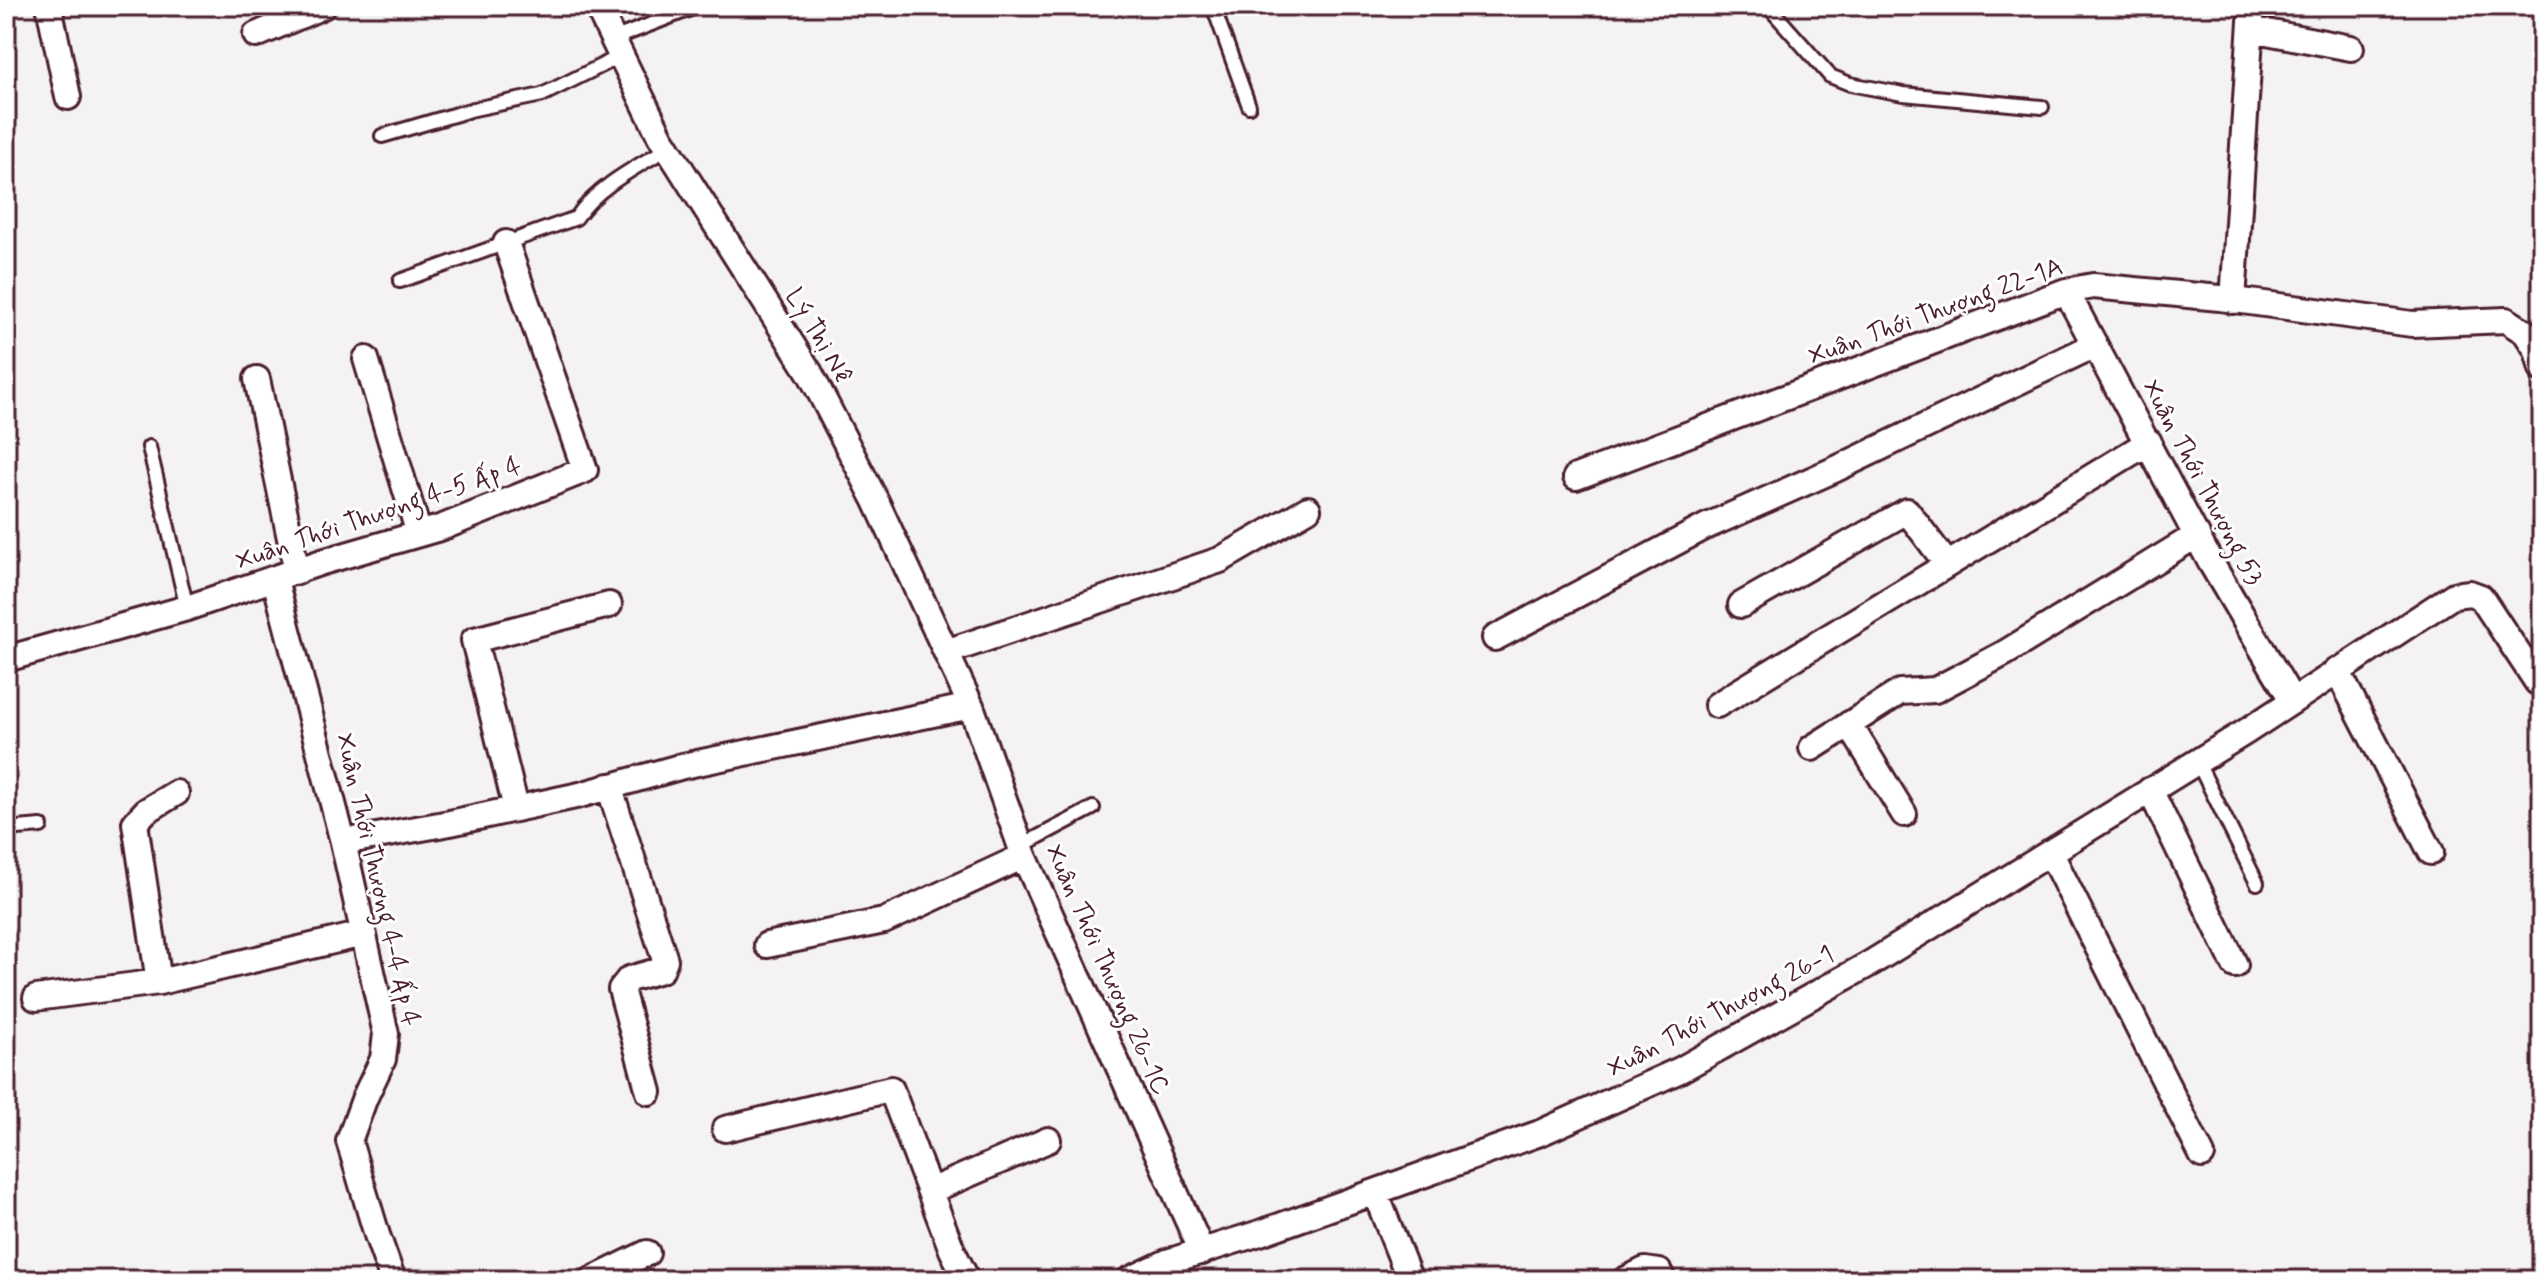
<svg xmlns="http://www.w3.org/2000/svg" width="2548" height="1286" viewBox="0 0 2548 1286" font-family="Mynerve,sans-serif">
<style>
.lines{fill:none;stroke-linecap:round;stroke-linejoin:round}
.lane-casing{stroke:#4a1f2b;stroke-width:18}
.street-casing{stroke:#4a1f2b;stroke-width:30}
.lane{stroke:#fff;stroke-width:12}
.street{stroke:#fff;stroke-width:24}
.labels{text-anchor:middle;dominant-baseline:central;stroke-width:6;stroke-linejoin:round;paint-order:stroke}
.street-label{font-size:26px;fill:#4a1f2b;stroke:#fff}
</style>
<rect width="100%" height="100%" fill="#f4f2f2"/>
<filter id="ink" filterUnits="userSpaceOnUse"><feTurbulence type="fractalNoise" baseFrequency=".0125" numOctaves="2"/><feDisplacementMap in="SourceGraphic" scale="16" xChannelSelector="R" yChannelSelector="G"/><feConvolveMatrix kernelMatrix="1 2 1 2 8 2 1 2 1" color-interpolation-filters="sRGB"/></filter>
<g filter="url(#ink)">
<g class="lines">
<defs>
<path id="lane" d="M1213 6 1249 106
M1768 6 1830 76 1850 84 1903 94 2042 107
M613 39 698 6
M382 136 474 109 542 95 621 56
M400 281 576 218C598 186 635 168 668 148
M149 447 187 608
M2197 761 2257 883
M6 829 41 826
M1021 846 1093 808"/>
<path id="street" d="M49 6 68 97
M597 6 660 136 810 373 876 501 971 706 1024 856 1202 1252
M2251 29 2351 48
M256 35 323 6
M2066 291 2211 563 2292 700
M2233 301 2252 6
M366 359 419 534
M257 379 297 572
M1576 477 2066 291 2093 286 2220 298 2412 324 2506 320 2525 332 2537 350 2542 369
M275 580 343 842 386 1034 383 1059 365 1097 349 1141 377 1235 393 1280
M1741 605 1907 511 1947 564
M1495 638 1705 527 1836 469 2095 345
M946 652 1220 560 1308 509
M6 659 187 608 322 562 443 527 585 470 506 243
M2337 670 2431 852
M1717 705 2149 442
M1849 724 1904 814
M1812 748 1900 692 1935 690 2005 653 2197 535
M609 786 665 960 661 970 629 979 621 989 649 1092
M2150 790 2235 965
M516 808 474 640 609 605
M343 842 450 823 580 795 683 766 971 706
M2050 852 2202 1155
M767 945 884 921 1024 856
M159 982 135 823 146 811 176 793
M36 998 159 982 363 934
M725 1129 891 1089 952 1250 967 1280
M930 1191 1048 1140
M1375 1192 1410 1280
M592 1280 647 1253
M1129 1280 1167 1262 1260 1233 1540 1133 1680 1070 1871 963 2247 731 2454 595 2470 593 2481 597 2537 682
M1625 1280 1645 1270 1659 1272 1663 1280"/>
</defs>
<use href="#lane" class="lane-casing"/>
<use href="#street" class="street-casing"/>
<use href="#lane" class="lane"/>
<use href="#street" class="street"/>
</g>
</g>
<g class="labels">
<g class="street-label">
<text transform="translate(1936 312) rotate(-20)">Xuân Thới Thượng 22-1A</text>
<text transform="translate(818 336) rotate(59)">Lý Thị Nê</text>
<text transform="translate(2202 483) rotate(62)">Xuân Thới Thượng 53</text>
<text transform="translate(379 514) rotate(-19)">Xuân Thới Thượng 4-5 Ấp 4</text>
<text transform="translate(377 880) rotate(77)">Xuân Thới Thượng 4-4 Ấp 4</text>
<text transform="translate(1107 970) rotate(66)">Xuân Thới Thượng 26-1C</text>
<text transform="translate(1721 1012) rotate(-28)">Xuân Thới Thượng 26-1</text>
</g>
</g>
<rect width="2548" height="1286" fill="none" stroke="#fff" stroke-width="32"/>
<rect x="16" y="16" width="2516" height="1254" fill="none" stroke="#4a1f2b" stroke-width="3" filter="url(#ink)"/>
</svg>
